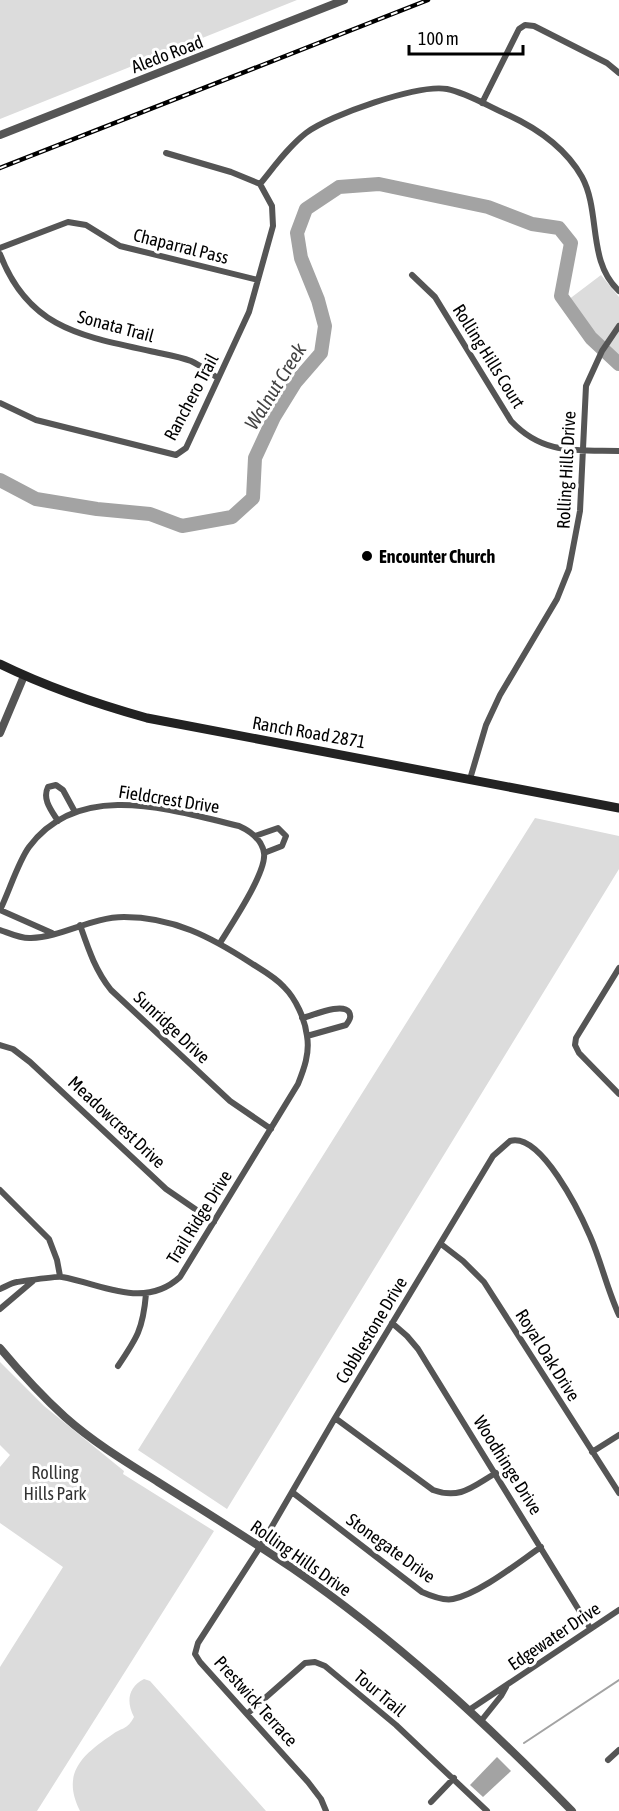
<svg xmlns="http://www.w3.org/2000/svg" width="619" height="1811" viewBox="0 0 619 1811" font-family="'Asap Condensed',sans-serif">
<style>
.green{fill:#dcdcdc}
.water{fill:#a3a3a3}
.lines{fill:none;stroke-linecap:round;stroke-linejoin:round}
.stream{stroke:#a3a3a3;stroke-width:2}
.river{stroke:#a3a3a3;stroke-width:14}
.minor{stroke:#555;stroke-width:6}
.tertiary{stroke:#555;stroke-width:8}
.secondary{stroke:#222;stroke-width:9}
.rail-casing{stroke:#000;stroke-width:4.5}
.rail{stroke:#fff;stroke-width:2;stroke-dasharray:7;stroke-linecap:butt}
.poi-dot{fill:#000;stroke:#fff;stroke-width:2}
.labels{text-anchor:middle;dominant-baseline:central;stroke-width:6;stroke-linejoin:round;paint-order:stroke}
.street-label{font-size:18px;fill:#000;stroke:#fff}
.poi-label{font-size:18px;font-weight:bold;fill:#000;stroke:#fff;text-anchor:start}
.park-label{font-size:18px;fill:#333;stroke:#fff}
.water-label{font-size:20px;font-style:italic;fill:#444;stroke:#fff}
</style>
<rect width="100%" height="100%" fill="#fff"/>
<path class="green" d="M0 0H297L0 119Z
M601 275 619 297V357L581 318 568 300Z
M535 818 619 836V869L227 1509 138 1450Z
M0 1362 44 1406 124 1471 123 1474 214 1531 37 1811H0V1667L63 1567 0 1523V1467L10 1455 0 1445Z
M144 1679 150 1681 266 1811H80C61 1773 82 1755 113 1734 123 1727 127 1730 134 1717 126 1702 128 1687 144 1679Z"/>
<path class="water" d="M497 1757 511 1771 483 1797 470 1785Z"/>
<g class="lines">
<path class="stream" d="M524 1743 619 1680"/>
<path class="river" d="M0 480 36 499 97 509 150 514 182 526 232 517 253 498 255 458 274 417 295 383 321 353 325 326 318 300 301 258 297 233 306 209 339 187 379 184 488 207 532 224 559 228 571 243 561 296 591 338 619 364"/>
<path class="minor" d="M482 103 519 29 525 25 534 26 607 63 619 73
M260 184C274 167 288 147 306 133 330 115 418 84 447 89 467 93 488 106 506 114 537 128 565 147 582 177 601 212 587 262 619 291
M0 248 68 222 86 225 120 246 258 280
M0 254C28 328 81 336 150 351 163 354 178 356 191 361 200 365 210 373 218 378
M412 275 435 297 511 421C543 455 576 450 619 451
M0 403 36 420 176 455 186 448 249 312 273 226 272 206 260 184 231 172 166 153
M470 779 486 725 500 695 557 599 569 569 580 511 586 386 602 351 619 326
M58 821C51 810 42 799 48 787L56 785 63 790 75 812
M255 836 278 828 286 836 282 846 264 853
M80 925C88 948 95 970 111 990L230 1101 271 1129
M0 930C9 933 21 939 31 938 62 937 92 917 124 917 173 917 211 937 251 963 262 970 275 977 284 987 296 999 305 1019 307 1036 310 1053 304 1069 298 1084L180 1277C144 1310 102 1284 62 1277 57 1276 24 1281 17 1282 11 1283 5 1287 0 1289
M52 933 0 910C9 892 18 862 29 847 79 779 172 810 239 826 250 831 262 840 264 853 267 872 231 925 220 943
M619 968 576 1038 575 1045 579 1053 619 1094
M302 1018C312 1016 342 1002 349 1012 352 1017 349 1021 346 1025L307 1036
M0 1045 13 1049 30 1062 166 1189 214 1222
M0 1190 49 1239 57 1260 60 1276
M441 1244 463 1261 484 1282 619 1493
M0 1309 33 1281
M392 1323 407 1336 418 1349 590 1628
M118 1366C137 1338 143 1329 146 1294
M335 1418 433 1490C461 1500 473 1486 496 1473
M592 1452 619 1435
M292 1492 422 1592C431 1596 443 1601 453 1599 479 1594 519 1562 541 1547
M469 1710 619 1610
M247 1714 305 1663 315 1662 325 1666 396 1725 487 1811
M481 1721 501 1696 506 1687
M608 1760 619 1750
M431 1802 454 1778
M326 1811 321 1799 308 1782 200 1662 195 1654 198 1643 260 1547 335 1418 493 1156 510 1141C541 1132 580 1213 590 1236 601 1261 607 1289 619 1315"/>
<path class="tertiary" d="M0 135 344 0
M0 733 24 676
M0 1348C20 1372 42 1396 65 1417 93 1442 126 1462 158 1482 202 1510 248 1538 292 1568 394 1638 485 1722 572 1811"/>
<path class="secondary" d="M0 664C47 687 97 704 147 718L619 808"/>
<defs>
<path id="rail" d="M0 168 428 0"/>
</defs>
<use href="#rail" class="rail-casing"/>
<use href="#rail" class="rail"/>
</g>
<circle class="poi-dot" cx="367" cy="556" r="6"/>
<g class="labels">
<g class="street-label">
<text transform="translate(167 54) rotate(-21)">Aledo Road</text>
<text transform="translate(181 246) rotate(14)">Chaparral Pass</text>
<text transform="translate(116 326) rotate(15)">Sonata Trail</text>
<text transform="translate(489 356) rotate(58)">Rolling Hills Court</text>
<text transform="translate(191 397) rotate(-62)">Ranchero Trail</text>
<text transform="translate(566 470) rotate(-87)">Rolling Hills Drive</text>
<text transform="translate(309 732) rotate(10)">Ranch Road 2871</text>
<text transform="translate(169 799) rotate(9)">Fieldcrest Drive</text>
<text transform="translate(172 1027) rotate(43)">Sunridge Drive</text>
<text transform="translate(117 1122) rotate(43)">Meadowcrest Drive</text>
<text transform="translate(199 1217) rotate(-58)">Trail Ridge Drive</text>
<text transform="translate(371 1330) rotate(-59)">Cobblestone Drive</text>
<text transform="translate(548 1355) rotate(58)">Royal Oak Drive</text>
<text transform="translate(508 1465) rotate(58)">Woodhinge Drive</text>
<text transform="translate(391 1548) rotate(36)">Stonegate Drive</text>
<text transform="translate(301 1558) rotate(35)">Rolling Hills Drive</text>
<text transform="translate(554 1636) rotate(-34)">Edgewater Drive</text>
<text transform="translate(380 1693) rotate(40)">Tour Trail</text>
<text transform="translate(256 1701) rotate(48)">Prestwick Terrace</text>
</g>
<g class="poi-label">
<text x="379" y="556">Encounter Church</text>
</g>
<g class="park-label">
<text x="55" y="1472">Rolling<tspan x="55" dy="21">Hills Park</tspan></text>
</g>
<g class="water-label">
<text transform="translate(275 386) rotate(-58)">Walnut Creek</text>
</g>
</g>
<path d="M409 45v9h114v-9" fill="none" stroke="#000000" stroke-width="3"/>
<text x="418" y="45" font-size="18" fill="#000000" stroke="#ffffff" stroke-width="4.5" paint-order="stroke">100 m</text>
</svg>
